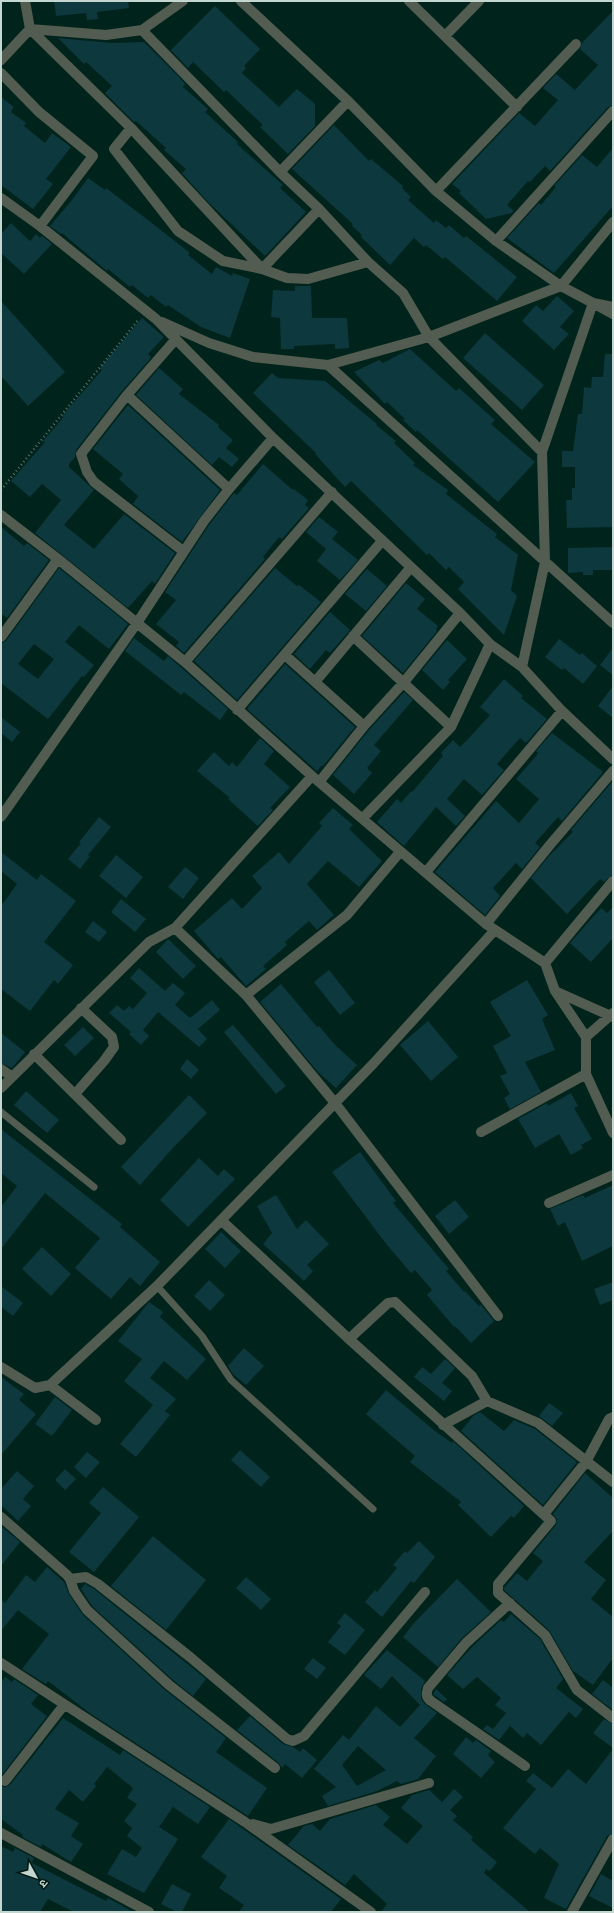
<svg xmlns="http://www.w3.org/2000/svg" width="614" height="1913" viewBox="0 0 614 1913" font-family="'Nunito Sans','Noto Sans Devanagari',sans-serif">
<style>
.building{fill:#0d383e;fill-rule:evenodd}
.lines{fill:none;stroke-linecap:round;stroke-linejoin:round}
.path{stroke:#55726a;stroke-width:2.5;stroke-dasharray:1 3;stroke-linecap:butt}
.service{stroke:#535c51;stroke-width:7}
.minor{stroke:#535c51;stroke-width:10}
.tertiary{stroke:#535c51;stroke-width:10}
</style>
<rect width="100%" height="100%" fill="#00241b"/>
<path class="building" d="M54 1H128L129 8 97 12 98 19 87 20 86 13 56 16Z
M215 6 260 49 244 66 246 68 242 73 279 107 297 89 315 104V126L288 154 260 127 263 125 226 90 224 92 193 62 188 68 171 50Z
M613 11V105L608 107 550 171 545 166 530 182 528 181 507 205 514 211 512 213 486 219 459 193 461 191 452 184 519 113 535 126 558 100 543 88 556 74 575 90 598 65 580 49 582 43Z
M58 38 111 43 144 42 179 77 185 84 183 87 208 109 205 112 238 142 237 144 283 185 280 188 306 212 265 256 208 202 182 173 186 169 164 150 166 148 136 121 134 122 105 93 112 86 86 62 84 64Z
M1 97 14 107 11 112 26 123 24 126 45 143 52 133 71 147 46 179 53 184 33 209 1 185Z
M334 125 369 161 371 159 403 186 402 188 411 197 408 200 434 223 436 220 446 228 449 225 464 238 466 236 517 277 497 301 445 257 443 259 426 245 424 247 414 238 390 265 361 237 362 235 352 226 353 224 292 169Z
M613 148V206L554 273 507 238 539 203 541 205 556 187 554 186 582 155 597 167Z
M88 178 105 190 106 188 148 220 190 253 188 255 212 274 216 267 232 276 233 273 250 279 230 338 201 327 168 305 166 307 151 295 148 298 132 285 130 287 108 269 107 271 62 233 61 234 50 226 72 200Z
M11 223 30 241 36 234 40 238 42 236 52 244 24 274 1 253V234Z
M295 286H311L312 318H347L349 348 335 349V344L294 346V349H281L280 318 271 317 273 290 295 291Z
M557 296 574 311 560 327 569 334 554 350 522 321 536 305 543 311Z
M1 301 65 372 28 406 1 376Z
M142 318 164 337 148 354 151 357 149 360 122 391 76 450 75 457 69 464V467L94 490 64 525 94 549 124 514 175 553 155 584 152 581 128 608 35 533 61 500 42 484 30 497 11 481 45 442 43 441 63 418 62 416 102 370 100 368Z
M485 333 544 385 522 410 463 358Z
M410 349 456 391 459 388 495 420 491 424 535 462 498 502 417 430 416 432 403 420 405 419 387 402 385 404 354 372 379 360 383 363Z
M605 354H613V527L567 528 566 500H572V488H575V467H562V451H573L578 414H582L584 387 591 388 592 377H603Z
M159 368 183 389 179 394 219 425 218 427 233 440 226 448 239 459 232 467 219 457 212 465 136 395Z
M272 373 278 378 325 381 377 424 376 425 396 441 394 443 415 463 413 465 448 490 446 494 497 534 495 537 518 555 511 590 517 596 504 635 458 589 464 582 449 567 446 570 429 553 427 555 351 481 345 487 315 454 316 453 253 393Z
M128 405 220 490 182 542 133 504 138 496 119 479 123 474 93 449Z
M263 464 293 490 294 489 308 500 305 505 309 508 282 539 279 537 263 557 265 559 184 653 176 646 179 642 156 624 176 600 165 592 209 525 234 493 237 495Z
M319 517 338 532 332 539 358 560 340 580 317 561 326 549 306 532Z
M1 527 24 546 27 543 49 560 7 618 1 614Z
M613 547V570H593V575H583V572L568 573V548Z
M59 568 128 624 109 649 79 625 65 642 94 665 84 677 82 676 48 719 1 683V644L6 641ZM34 644 54 659 38 679 18 664Z
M275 568 297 586 299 585 321 602 237 700 194 661Z
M367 569 387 586 366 611 345 594Z
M406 583 425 599 417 609 438 626 436 629 437 631 403 673 362 636Z
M330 612 350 630 330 653 326 650 310 669 294 654Z
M134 638 164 661 168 656 228 709 220 720 184 692 181 695 125 651Z
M559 639 580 655 582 653 597 666 583 684 564 668 562 670 545 657Z
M447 640 467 659 448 680 450 682 443 690 422 670Z
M613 648V675L600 665Z
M285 664 355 727 323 766 322 765 317 771 247 709Z
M504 679 523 696 521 698 547 719 526 743 520 738 497 764 504 770 482 795 464 779 447 799 465 816 456 826 436 807 404 846 377 822 397 799 401 803 411 791 412 792 443 756 441 753 453 740 460 747 469 738 490 715 480 707Z
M613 686V718L598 706Z
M404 692 413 700 374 745 381 751 367 768 372 773 354 794 333 775 369 730Z
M1 717 20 732 12 742 1 733Z
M552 733 602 771V773L562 821 558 817 535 843 540 847 522 869 516 863 493 888 500 896 485 915 435 872 496 801 519 823 539 799 516 779 537 755 538 753 536 751Z
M260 738 274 751 264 764 290 787 270 808 273 810 258 826 228 799 230 798 197 771 214 752 229 766 232 762 237 767Z
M612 782 613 874 604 882 600 879 567 914 531 878 549 856 573 832 571 830Z
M333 808 353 825 349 829 382 861 359 887 328 861 307 884 334 915 317 930 309 921 285 942 287 945 263 966 266 969 246 986 221 957 218 959 194 931 232 898 242 909 262 888 252 876 279 852 289 864 322 826 319 823Z
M99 817 111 827 88 855 90 856 80 869 68 859 81 843 79 842Z
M1 852 37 880 41 874 76 901 44 942 73 965 58 984 54 980 30 1011 1 989V906L17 884 1 871Z
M116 855 143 877 126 898 99 876Z
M185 867 199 878 183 899 168 887Z
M121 899 146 919 135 932 111 912Z
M613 907V938L591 962 570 943 601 908 607 913Z
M93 921 107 932 99 942 85 932Z
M168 939 196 966 183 979 156 952Z
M139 968 165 991 173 983 185 993 175 1005 190 1018 212 1000 220 1010 198 1029 207 1039 199 1047 158 1012 143 1030 149 1036 141 1045 129 1034 131 1032 109 1013 117 1005 124 1011 129 1006 133 1009 147 993 130 978Z
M329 970 355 1003 340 1015 314 982Z
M527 980 548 1015 542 1019 555 1050 525 1062 541 1092 510 1109 504 1098 510 1094 500 1076 507 1073 493 1046 511 1036 490 1002Z
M281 984 317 1027 319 1026 334 1044 357 1065 336 1088 318 1072 260 1002Z
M428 1021 458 1057 431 1081 400 1045Z
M233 1025 286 1086 276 1094 224 1032Z
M83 1027 94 1038 75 1056 64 1045Z
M1 1033 25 1052 12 1068 1 1063Z
M187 1059 199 1070 191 1079 180 1069Z
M26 1091 59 1120 47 1133 14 1105Z
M571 1093 578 1106 574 1108 592 1139 581 1145 583 1148 571 1155 559 1134 535 1148 518 1119 547 1103 548 1106Z
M189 1095 207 1113 172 1149 140 1185 121 1167Z
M1 1129 122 1224 120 1227 160 1262 140 1286 130 1277 111 1299 75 1268 100 1238 45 1193 1 1249V1207L17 1186 1 1173Z
M360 1152 396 1201 393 1203 449 1269 446 1271 464 1292 465 1291 479 1306 481 1305 494 1321 471 1343 455 1326 454 1327 427 1295 432 1290 415 1270 411 1273 387 1245 332 1172Z
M199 1158 218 1176 224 1169 235 1179 188 1227 160 1200Z
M613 1185V1246L582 1261 565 1222 558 1226 550 1209 583 1195 585 1198Z
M276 1195 297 1229 306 1220 329 1244 307 1265 313 1271 304 1281 263 1244 272 1233 257 1206Z
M455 1200 469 1217 449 1234 435 1216Z
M221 1232 241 1251 225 1268 205 1249Z
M42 1247 71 1274 51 1296 22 1269Z
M209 1280 225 1295 210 1311 194 1296Z
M613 1282V1300L600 1305 594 1289Z
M1 1286 23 1303 13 1316 1 1307Z
M149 1302 163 1312 160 1317 206 1359 187 1380 164 1361 150 1378 176 1399 165 1411 170 1415 136 1457 120 1444 153 1405 124 1381 142 1359 118 1341Z
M244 1348 264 1366 246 1385 232 1373 228 1366Z
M445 1359 455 1368 442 1383 452 1391 444 1401 414 1377 422 1367 431 1374Z
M1 1377 24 1394 19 1400 36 1414 1 1455Z
M386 1390 435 1431 452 1443 453 1441 524 1506 514 1518 511 1516 491 1537 458 1505 461 1502 410 1462 415 1456 366 1414Z
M55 1397 72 1410 52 1436 35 1424Z
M549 1403 563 1413 552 1426 539 1416Z
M480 1412 504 1431 514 1420 535 1429 577 1462 543 1505 461 1431 473 1416Z
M240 1450 270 1477 261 1487 231 1460Z
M87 1452 100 1462 86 1478 74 1467Z
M65 1469 76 1479 65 1490 55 1480Z
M17 1471 34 1486 23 1499 31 1506 18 1521 1 1505V1489Z
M585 1473 613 1498V1531L584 1562 606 1580 591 1599 613 1617V1658L593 1685 573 1671 549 1630 504 1590V1588L517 1573 527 1581 543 1561 533 1553 556 1525 557 1519 553 1514Z
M103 1487 139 1517 94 1572 69 1552 101 1513 89 1503Z
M1 1526 20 1542 1 1566Z
M153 1536 206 1580 166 1630 111 1586Z
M419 1541 435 1557 414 1583 411 1581 382 1617 365 1602 375 1590 377 1592 397 1568 393 1565 405 1551 407 1553Z
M47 1567 64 1582 69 1594 83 1615 165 1690 226 1738 216 1752 267 1788 248 1816 91 1714 48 1681 46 1684 22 1669 49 1634 18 1610 1 1631V1599L5 1603 26 1575 35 1582Z
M246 1577 271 1599 261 1610 236 1588Z
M457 1579 491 1612 461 1639 438 1667 403 1637 414 1623Z
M85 1584 94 1589 206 1679 193 1696 173 1680 92 1606 81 1589Z
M345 1613 365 1630 345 1655 328 1642 341 1626 337 1623Z
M511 1614 540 1639 563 1679 556 1688 583 1709 576 1718 569 1712 541 1745 527 1733 523 1738 510 1726 499 1740 483 1729 487 1725 493 1729 506 1713 495 1705 501 1698 477 1677 463 1689 447 1675 471 1648 501 1620 504 1622Z
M387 1650 425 1681 421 1689V1699L425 1704 437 1713 414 1738 436 1756 418 1779 401 1784 397 1781 377 1791 328 1806 322 1796 336 1787 314 1769 343 1735 349 1740 376 1706 400 1727 420 1705 392 1676 381 1689 364 1675ZM358 1746 386 1770 357 1786 342 1765Z
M313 1658 326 1668 317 1679 304 1669Z
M5 1677 12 1682 14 1679 38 1695 31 1704 47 1716 1 1776V1683Z
M603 1680 613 1688V1710L592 1694Z
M436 1689 447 1699 444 1702 433 1694Z
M250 1716 283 1744 293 1747 300 1752 303 1748 317 1760 302 1778 285 1764 282 1768 279 1763 237 1730Z
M63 1718 120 1755 123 1750 210 1807 198 1824 173 1807 159 1827 178 1839 144 1893 107 1874 122 1849 136 1857 142 1848 127 1836 132 1828 124 1821 137 1804 127 1798 133 1788 107 1767 94 1784 96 1786 83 1802 69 1790 55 1809 79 1823 71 1836 83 1844 71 1862 42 1844 41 1847 22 1837 23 1835 1 1819V1786L5 1787 10 1785Z
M604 1719 613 1724V1748L593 1733Z
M466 1737 473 1743 476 1740 491 1751 488 1755 495 1762 481 1778 453 1754Z
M613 1749V1833L607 1836 566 1909 544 1898 559 1864 540 1848 535 1854 503 1828 536 1789 526 1781 533 1773 552 1788 568 1769 586 1784Z
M454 1789 463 1797 450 1810 457 1816 453 1820 473 1837 471 1840 497 1862 490 1871 486 1869 484 1873 530 1912H381L387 1904 354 1874 345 1885 288 1845 304 1826 312 1824 320 1831 330 1819 376 1805 390 1817 383 1825 407 1844 423 1826 401 1808 412 1795 429 1790 442 1802Z
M229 1819 341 1899 331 1912H239L244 1905 219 1888 227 1876 201 1857Z
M1 1846 13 1852 15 1848 34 1858 32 1863 106 1901 108 1898 133 1912H74L48 1899 40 1912H1Z
M601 1874 613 1881V1908L589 1896Z
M172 1884 191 1894 182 1912H177L161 1904Z"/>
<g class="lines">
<path class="path" d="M1 490 139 319"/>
<path class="service" d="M1 1112 94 1187
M157 1286 202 1336 231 1380 373 1509"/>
<path class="minor" d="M241 1 348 101 436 191 496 241 561 286 593 303 613 307
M409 1 517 107
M30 29 131 128 262 269 287 278 308 279 368 262
M30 29 106 35 142 30 183 1
M142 30 280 172 319 209 368 262 403 293 429 337 542 452
M445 36 479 1
M1 60 30 29 25 1
M1 73 39 112 93 156 40 226
M131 128 114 149 178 231 223 261 262 269 319 209
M280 172 348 101
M436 191 576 44
M1 198 40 226 156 319 273 438 460 613 490 644 522 667 562 711 613 759
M496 241 613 111
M162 322 209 343 253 357 328 365 429 337 561 286 613 222
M328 365 613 623
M127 395 176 339
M1 515 58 559 185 662 312 776 486 924 545 963 555 991 586 1037V1074L613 1133
M183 551 94 482 87 472 81 454 127 395 229 489
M353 636 451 727
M1 637 58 559
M285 655 364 726
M185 662 332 492
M522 667 545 562 542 452 593 303 613 314
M315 682 411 567
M237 710 382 541
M320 781 364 726 404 682 460 613
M1 817 137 623 204 521 229 489 273 438
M363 818 451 727 490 644
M426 872 562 711
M486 924 549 846 613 771
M175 928 246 995 335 1103 498 1316
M545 963 613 881
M555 991 613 1017
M246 995 347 915 400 852
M586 1037 613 1013
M34 1054 121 1140
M1 1069 11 1076
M1 1088 149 942 175 928 312 776
M75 1094 104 1061 114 1047 112 1037 81 1008
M481 1132 586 1074
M549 1203 613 1175
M221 1220 349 1339 551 1521 498 1584V1593L545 1635 577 1690 613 1718
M349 1339 388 1303 395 1302 472 1376 487 1401
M1 1367 35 1388 50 1385 157 1286 373 1064 495 930
M50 1385 96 1420
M443 1425 487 1401 538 1423 613 1482
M544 1514 586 1462 609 1419 613 1417
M1 1517 67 1575 70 1579 74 1591 87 1610 169 1685 275 1768
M70 1579 86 1577 98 1584 190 1657 287 1739 293 1741 304 1736 425 1592
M510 1603 466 1643 428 1688C426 1694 426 1697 431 1701L525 1766
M1 1663 245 1822 371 1912
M5 1781 64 1705
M253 1824 271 1829 429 1783
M572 1912 613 1839"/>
<path class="tertiary" d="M1 1833 149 1912"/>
</g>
<rect width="614" height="1913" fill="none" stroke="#c3d7d0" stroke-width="4"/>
<g transform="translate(36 1877) rotate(130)" stroke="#001a13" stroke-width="3" paint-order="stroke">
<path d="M0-3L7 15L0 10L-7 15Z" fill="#c3d7d0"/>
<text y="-6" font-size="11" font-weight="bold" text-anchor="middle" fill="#c3d7d0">उ</text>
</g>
</svg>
